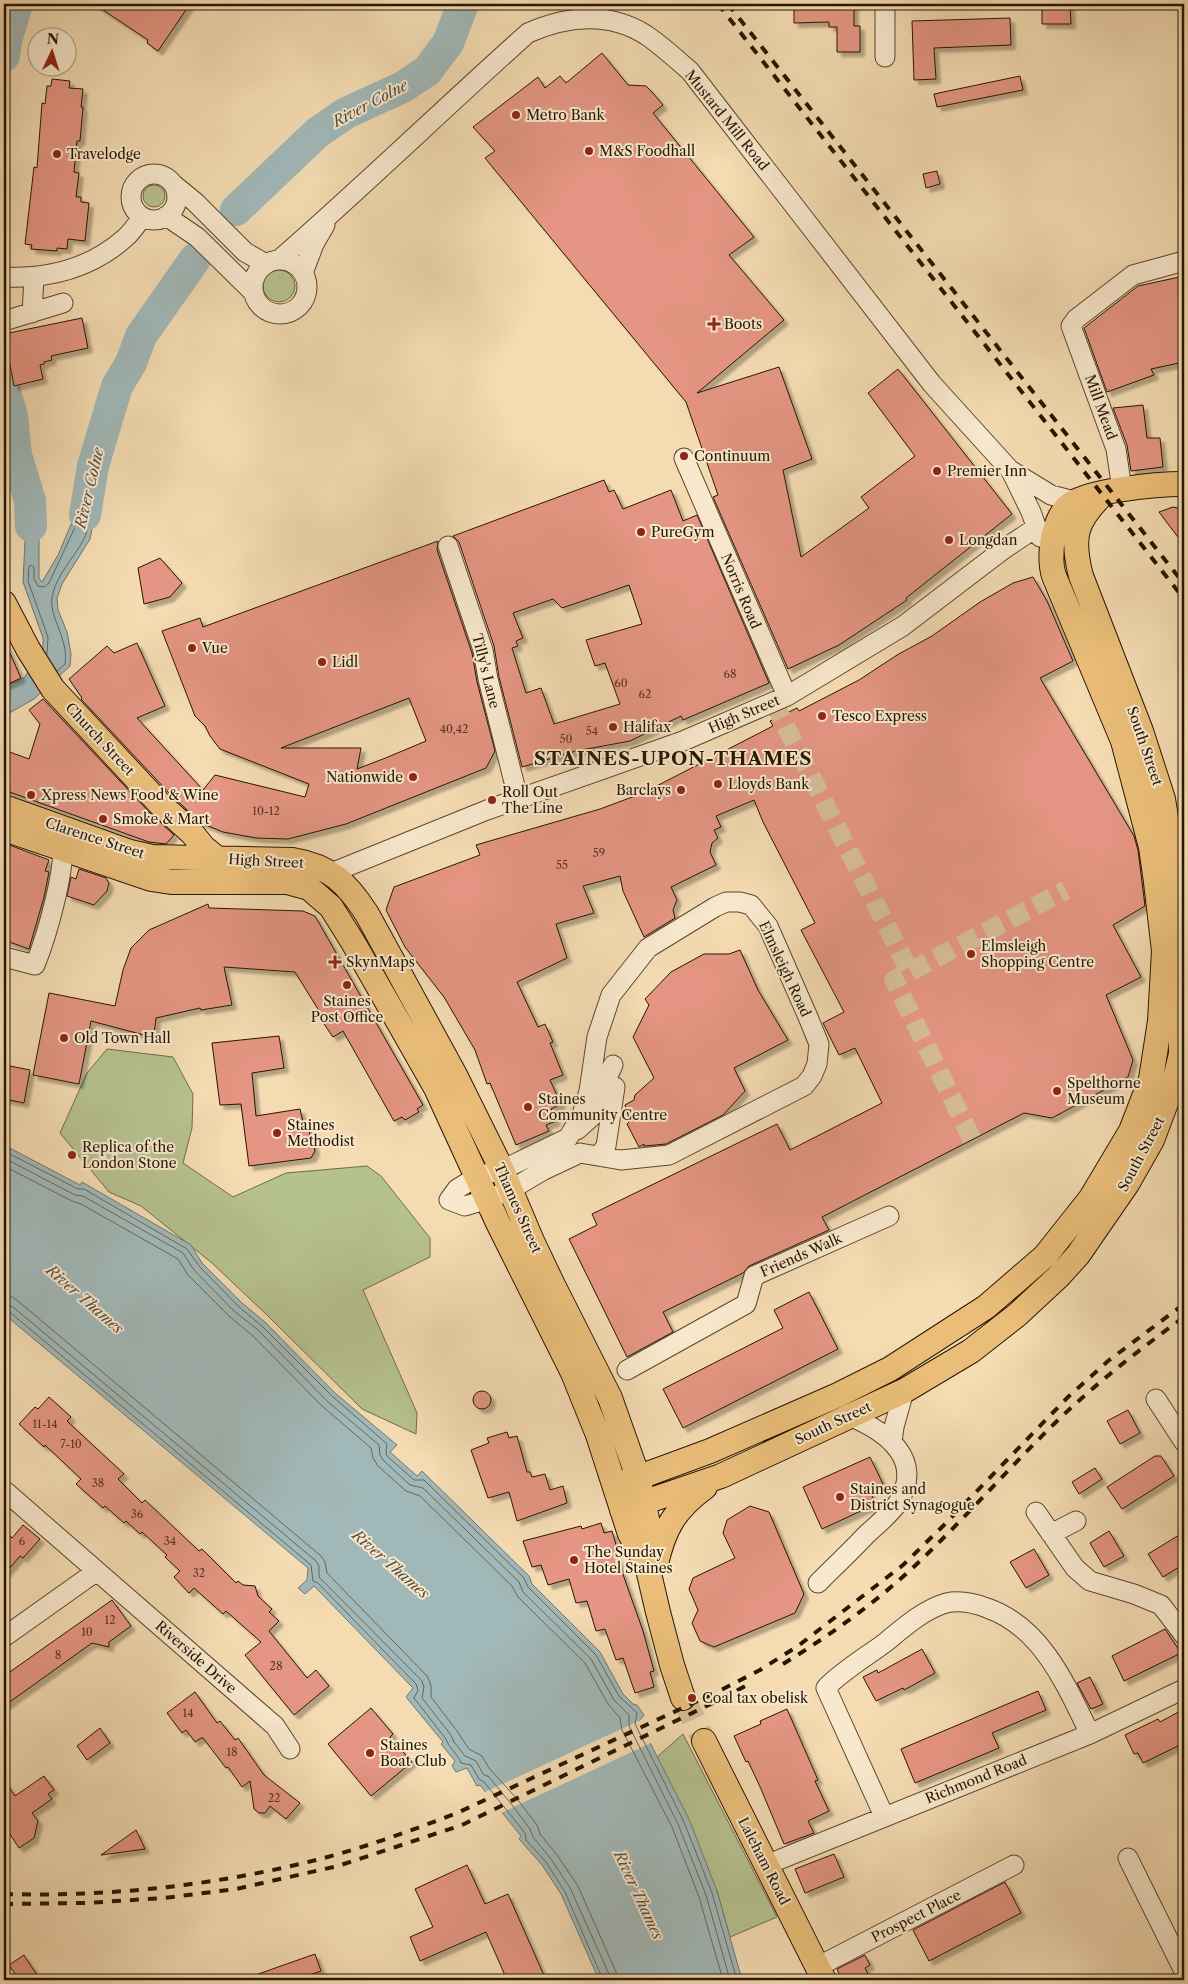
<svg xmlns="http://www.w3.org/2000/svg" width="1188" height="1984" viewBox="0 0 1188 1984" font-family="'Libre Caslon Text',serif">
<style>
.green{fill:#b6c190;stroke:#6e6c48}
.water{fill:#a1b8b8;stroke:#70776e}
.pier{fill:#f4dbb2}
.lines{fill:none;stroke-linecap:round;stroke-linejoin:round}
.shore{stroke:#64675c;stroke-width:1}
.river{stroke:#a1b8b8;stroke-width:32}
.building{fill:#e49583;stroke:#271600;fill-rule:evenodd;filter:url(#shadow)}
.minor-tunnel{stroke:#d5bd97;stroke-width:19;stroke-dasharray:19 9;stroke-linecap:butt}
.major-tunnel{stroke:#d5bd97;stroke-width:24;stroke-dasharray:24 12;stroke-linecap:butt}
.minor-casing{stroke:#5a472c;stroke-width:21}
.major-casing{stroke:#271600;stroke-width:26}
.minor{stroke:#f8e8cd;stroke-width:19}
.major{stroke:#eabe79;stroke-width:24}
.rail{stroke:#271600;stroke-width:4;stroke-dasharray:9 9;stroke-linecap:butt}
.poi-dot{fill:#8f2418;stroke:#f8e8cd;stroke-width:2}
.labels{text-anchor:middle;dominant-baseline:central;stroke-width:4;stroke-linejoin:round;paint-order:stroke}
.number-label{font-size:11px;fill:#563621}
.poi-label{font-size:14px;fill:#271600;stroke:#f8e8cd;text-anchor:start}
.street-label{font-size:14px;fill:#271600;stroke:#f8e8cd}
.water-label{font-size:15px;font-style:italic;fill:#524f40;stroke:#f8e8cd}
.district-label{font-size:19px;font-weight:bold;letter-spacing:1px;fill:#271600;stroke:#f8e8cd}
</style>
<defs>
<filter id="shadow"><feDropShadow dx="4.5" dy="4.5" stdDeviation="1" flood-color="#0004"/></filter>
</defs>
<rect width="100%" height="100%" fill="#f4dbb2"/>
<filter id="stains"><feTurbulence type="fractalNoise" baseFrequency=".004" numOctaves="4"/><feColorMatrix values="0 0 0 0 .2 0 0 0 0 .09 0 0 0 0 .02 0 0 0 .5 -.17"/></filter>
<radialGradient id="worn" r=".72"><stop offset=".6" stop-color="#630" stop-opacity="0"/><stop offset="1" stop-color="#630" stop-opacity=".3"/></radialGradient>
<path class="green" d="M143 196a11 11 0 1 1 22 0a11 11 0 1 1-22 0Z
M263 286a16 16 0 1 1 32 0a16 16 0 1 1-32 0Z
M107 1049 173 1057 193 1094 192 1128 183 1163 233 1197 286 1173 367 1166 381 1176 430 1238V1257L363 1290 417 1413 416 1434 362 1409 269 1317 212 1263 141 1206 109 1192 60 1133 87 1073Z
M683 1734 777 1917 730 1937 717 1891 657 1757Z"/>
<path class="water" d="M104 470 90 539 62 584 57 598 58 610 67 632 71 654 70 666 34 699 4 716V687L24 678 43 650V638L23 582 26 519 24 501 19 486 32 477 39 523V578L42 582 58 555 78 508 80 490 85 471Z
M4 1145 80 1185 82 1182 191 1245 202 1263 242 1303 265 1322 335 1393 397 1445 390 1452 417 1476 422 1471 529 1576 532 1584 600 1652 623 1694 633 1704 637 1705 644 1715 639 1721 689 1819 717 1891 742 1980H599L561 1894 542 1865 519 1839 521 1836 480 1785 477 1786 467 1768 456 1772 452 1766 455 1761 441 1744 443 1742 406 1697 413 1688 314 1586 305 1594 298 1588 307 1580 308 1568 4 1314Z"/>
<path class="pier" d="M643 1719 642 1721 653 1742 501 1813 483 1793Z"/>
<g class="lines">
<path class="shore" d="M47 654 48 637 28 581 29 567 31 565 34 567V579L38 586 44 587 49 583 83 510 88 478 95 476 97 479C93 496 92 523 84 539 74 558 56 575 52 597 49 618 69 639 65 664L57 671
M4 1151 78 1189H84L187 1249 199 1266 239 1307 262 1326 332 1396 387 1444 386 1451 387 1456 414 1480H424L524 1578 528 1587 596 1655 619 1696 637 1713 635 1724 684 1822 712 1893 737 1980
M4 1158 75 1195 83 1196 183 1253 194 1270 234 1311 258 1330 327 1401 379 1445 380 1455 383 1460 410 1485 423 1488 519 1582 523 1592 591 1659 614 1700 629 1715V1726L678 1824 706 1895 730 1980
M4 1166 72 1201 81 1204 178 1259 188 1275 229 1316 253 1336 322 1406 371 1448 373 1458 378 1466 406 1491 420 1496 512 1586 518 1597 585 1663 608 1704 620 1718 622 1730 672 1827 699 1897 723 1980
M4 1296 12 1297 18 1301 321 1556 325 1562 327 1573 427 1676 431 1685V1697L457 1731 469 1749 482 1756 489 1768 518 1800 537 1825 540 1834 557 1855 578 1886 616 1972 617 1980
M4 1304 13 1307 316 1561 319 1566V1577L422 1681 424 1687 422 1698 451 1735 454 1742 465 1756 476 1761 483 1774 489 1777 512 1805 530 1829 533 1837 551 1859 570 1888 609 1974 610 1980
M4 1310 12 1314 311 1565 313 1581 318 1583 416 1684 418 1690 414 1698 446 1739C449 1748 458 1754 461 1763L471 1765 479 1779 484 1782 525 1833 526 1840 546 1862 565 1892 603 1980"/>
<path class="river" d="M4 56 6 41 17 4
M236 210 317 133 346 113 403 87 427 71 448 43 463 4
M4 389 12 416 16 455 30 501 31 526
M85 515 93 466 117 386 131 363 141 336 195 259"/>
</g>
<path class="building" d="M94 4H190L158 51 147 43 148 40Z
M794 4H854V26H860V52H837V27H829V22L794 23Z
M1042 4H1070L1071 24H1042Z
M1010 18 1011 45 934 48 936 79 914 80 912 21Z
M602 53 628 85 646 86 652 92 663 105 653 113 754 237 729 255 784 320 697 393 779 367 812 459 783 470 801 557 869 508 861 497 915 456 868 393 898 369 1012 514 906 598 907 600 839 645 788 669 713 497 718 495 686 402 485 158 495 151 473 127 538 77 545 88 560 76 566 83Z
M1020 76 1023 90 937 107 934 94Z
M52 79 70 81 69 88 83 89 81 107H83L80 141H77L74 172 79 173 76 197H81V202L89 203 85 241 68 239 67 249 57 248V251L31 249 32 245 25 244 34 167 37 168 42 103 45 104 47 86H51Z
M937 171 940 184 926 188 923 174Z
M1184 276V362L1151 369 1154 375 1107 392 1084 328 1138 286Z
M82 318 88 348 51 356 52 360 44 362V364L40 365 43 379 14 386 4 334Z
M1143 405 1147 438H1160L1163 467 1131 471 1127 445 1113 408Z
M604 480 609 492 614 490 623 509 671 490 683 521 697 515 769 683 683 720 681 716 630 741 576 751 522 767 499 677 494 646 459 542 453 536ZM629 585 642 624 586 640 595 666 605 663 620 704 554 724 541 688 526 693 512 648 518 646 516 641 523 638 513 613 553 599 562 608Z
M1173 507 1178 508 1184 515V545L1159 512Z
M438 541 437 550 472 653 477 682 495 751 486 768 346 824 288 839 256 838 223 832 201 823 170 794 81 699 82 698 69 679 107 646 114 653 137 643 165 706 137 718 203 790 215 775 305 797 309 784 220 749 210 736 205 726 195 716 162 631 200 618 203 627ZM409 698 426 741 388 757 357 769 361 748H281Z
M160 558 182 583 170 597 144 604 138 568Z
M1033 577 1047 601 1073 661 1040 678 1134 836 1138 850 1145 906 1113 925 1141 977 1106 995 1133 1060 1128 1077 1052 1118 1024 1113 822 1217 829 1230 749 1266 743 1273 663 1312 673 1332 627 1357 569 1239 597 1225 592 1214 777 1124 790 1150 882 1103 855 1048 839 1055 823 1023 844 1012 801 930 815 923 763 822 754 800 716 816 721 827 714 830 718 838 712 843 710 852 716 865 671 887 677 900 673 910 675 918 644 937 623 891 620 876 583 886 594 913 556 924 567 958 517 982 538 1027 545 1024 553 1042 550 1043 563 1075 550 1080 561 1104 551 1109 556 1121 546 1125 549 1131 516 1145 490 1083 487 1084 475 1050 444 997 405 947 386 910 394 887 480 855 476 845 600 809 643 793 773 726 770 721 797 708 799 711 859 680 897 655 932 636 980 602 1013 583Z
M4 640 21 678 4 686Z
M43 699 150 813 174 835 166 844 149 842 4 790V750L29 759 40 724 29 710Z
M4 843 49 860 45 871 49 872 44 897 29 949 4 940Z
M79 869 106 878 109 883 107 891 94 905 67 896 71 877 76 879Z
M208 904 209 908 303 911 315 916 423 1105 417 1109 419 1112 405 1120 402 1117 394 1121 343 1031 333 1037 324 1024 326 1022 295 972 224 967 232 1005 201 1010 200 1008 156 1018 154 1034 144 1035 91 1021 79 1084 33 1075 49 993 115 1006 123 970 131 948 149 930Z
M740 950 758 990 788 1040 734 1068 745 1091 723 1115 666 1144 644 1146V1144L639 1147 627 1124 630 1121 625 1105 634 1100 635 1095 654 1078 633 1037 649 1005 645 999 671 972 704 954H729Z
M279 1036 284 1068 252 1073 256 1116 300 1109 304 1126 309 1125 310 1139 313 1141 315 1151 311 1158 249 1166 241 1104 220 1105 212 1043Z
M10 1066 30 1070 24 1103 4 1099Z
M809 1292 838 1349 683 1428 663 1389 783 1328 774 1310Z
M473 1400a9 9 0 1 1 18 0a9 9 0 1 1-18 0Z
M49 1397 71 1417 67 1421 124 1474 118 1479 142 1503 145 1500 199 1551 202 1549 236 1583 238 1581 243 1585 255 1586 258 1596 272 1609 269 1612 279 1621 269 1631 307 1678 316 1670 329 1686 294 1715 245 1655 261 1642 226 1611 223 1614 194 1588 189 1593 174 1577 180 1571 165 1557 167 1555 142 1532 140 1534 126 1521 124 1523 105 1506 103 1508 76 1484 81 1479 45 1445 44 1447 19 1424 35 1407 38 1409Z
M1128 1410 1140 1433 1120 1444 1107 1421Z
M507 1432 509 1438 517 1436 527 1472H530L532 1477 545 1474 550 1490 563 1486 567 1503 517 1521 509 1492 488 1498 471 1450 489 1443 487 1438Z
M1155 1456H1161L1174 1476 1122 1509 1107 1487Z
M870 1457 883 1484 869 1490 876 1504 822 1529 803 1487Z
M1095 1468 1102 1479 1079 1494 1072 1482Z
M750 1506 769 1512 804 1594 795 1613 714 1647 700 1641 692 1623 698 1610 689 1589 693 1578 735 1558 723 1533 727 1520Z
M601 1523 604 1533 612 1531 617 1548 614 1549 643 1631 654 1671 650 1672 654 1687 635 1693 623 1658 616 1660 605 1629 596 1631 587 1601 576 1603 569 1579 548 1585 541 1565 532 1567 523 1541 581 1526 582 1529Z
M23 1525 40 1539 23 1558 20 1556 4 1575V1531L12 1538Z
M1109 1531 1124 1556 1104 1567 1090 1543Z
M1184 1532V1564L1163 1577 1148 1554Z
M1034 1549 1049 1575 1026 1588 1010 1562Z
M112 1600 131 1626 109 1642V1647L92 1643 4 1706V1676Z
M1165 1629 1181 1653 1124 1681 1112 1656Z
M922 1649 935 1673 904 1690 903 1688 876 1701 863 1677 877 1670 878 1673Z
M1090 1677 1103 1704 1091 1709 1077 1683Z
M1038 1691 1046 1710 992 1733 999 1748 915 1783 901 1749Z
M195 1692 217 1723 220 1721 235 1740 238 1738 264 1775 300 1803 286 1819 270 1806 265 1813H259L254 1809 250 1781 242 1787 228 1767 226 1768 203 1738H201L195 1742 186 1730 182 1733 167 1713Z
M371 1708 393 1734 390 1737 412 1762 371 1796 328 1744Z
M787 1709 818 1780 815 1781 829 1811 808 1821 814 1833 784 1844 761 1789 748 1761 746 1762 734 1736 761 1724 760 1721Z
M1184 1709V1743L1143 1763 1138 1753 1134 1754 1125 1735 1158 1719 1160 1722Z
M100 1728 110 1743 87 1760 77 1746Z
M44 1776 54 1790 48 1794 52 1799 32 1813 38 1821 34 1838 19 1848 4 1825V1780L15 1796Z
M136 1830 145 1849 101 1855Z
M834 1854 844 1877 805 1893 795 1869Z
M467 1865 485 1904 508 1894 546 1980H507L486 1932 420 1961 410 1937 433 1927 415 1889Z
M1005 1882 1021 1913 929 1961 913 1930Z
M315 1954 321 1971 295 1980H247V1978Z
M24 1955 33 1969 41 1980H19L9 1965Z
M865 1955 870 1965 865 1968 871 1980H842L837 1969Z"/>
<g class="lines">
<path class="minor-tunnel" d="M773 701 910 972
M972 1139 894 980 1066 890"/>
<path class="major-tunnel" d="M683 1698 704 1741"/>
<defs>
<path id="minor" d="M885 57V4
M131 197a23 23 0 1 1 46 0a23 23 0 1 1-46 0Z
M173 184 195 202 245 252 266 264
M166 216 197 237 253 292
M279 260C364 186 444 108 528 33 567 16 608 11 646 35 661 45 676 59 690 71L932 384 1010 470 1051 495 1074 501
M253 287a27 27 0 1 1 54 0a27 27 0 1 1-54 0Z
M303 273 314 244 325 225
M4 277C48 279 91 268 125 238 132 232 137 224 142 217
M32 313 34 278
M4 321 63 303
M684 458 787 696
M1011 471 1031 512 1040 537
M1122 489 1116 449 1071 326 1076 319 1133 275 1184 261
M448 546 483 650 488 679 518 798
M331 873 487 810 683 741 787 696 903 626 1004 549 1037 527
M726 902H740L751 905 768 926 808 1017 819 1044 817 1064 812 1076 804 1086 669 1155 621 1160 580 1153 542 1171 510 1190 488 1199 465 1206 449 1200 457 1189 478 1176 502 1170 568 1138 582 1115 589 1091 597 1037 611 995 648 948 715 907Z
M4 957 35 965C46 938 69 862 61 835
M577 1130 597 1112 606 1080 613 1065
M599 1156 606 1146 615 1087
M627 1370 746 1304 754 1276 889 1216
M1156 1399 1184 1442
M892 1442 894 1427 904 1391
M6 1492 275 1726 290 1749
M1036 1512 1075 1568 1090 1581 1134 1594 1161 1605 1184 1635
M1051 1534 1076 1521
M818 1583C834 1567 851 1551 867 1534 877 1525 889 1515 897 1504 926 1460 886 1431 849 1416
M4 1637 97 1571
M884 1816 826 1688C839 1673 869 1655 886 1642 904 1627 923 1610 946 1603 960 1600 974 1603 987 1608 1042 1627 1066 1685 1090 1734
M1128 1858 1184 1971
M766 1865 1090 1734 1184 1689
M817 1967 1014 1865"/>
<path id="major" d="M4 603 28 649 53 689 160 804 192 833 204 848 218 859
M4 807 130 852 152 857 293 860C330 866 347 883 367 914L455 1075 502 1170 532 1241 552 1283 610 1398 638 1477 649 1528 647 1565 658 1612 672 1665 683 1698
M4 829 151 879 171 882H287L309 888 331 907 354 944 436 1088 498 1223 573 1373 598 1435 630 1534 647 1565
M615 1486 710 1451 838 1395 890 1369 986 1307 1045 1256 1091 1198 1131 1131 1151 1079 1160 1021 1164 951 1156 882 1151 847 1123 741 1054 576C1050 564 1051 551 1053 538 1055 528 1060 514 1067 507 1084 490 1160 484 1184 484
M622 1510 721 1476 904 1391 971 1351 1017 1315 1058 1277 1078 1255 1127 1184 1152 1140 1175 1079 1181 1054V968L1177 885 1163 799 1141 731 1081 576C1071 537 1075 521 1104 493
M656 1564C664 1528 675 1509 705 1487
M704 1741 824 1980"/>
</defs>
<use href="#minor" class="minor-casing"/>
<use href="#major" class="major-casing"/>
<use href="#minor" class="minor"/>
<use href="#major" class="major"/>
<path class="rail" d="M718 4 1184 599
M728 4 1184 584
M783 1664C832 1634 878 1601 920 1561 966 1517 1009 1468 1055 1423 1095 1384 1139 1350 1184 1317
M4 1894C111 1897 220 1885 324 1858 369 1846 413 1830 457 1813L719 1691 760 1670 798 1646 903 1565 943 1526 1068 1397 1108 1361 1184 1304
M4 1904 86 1903 164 1898 236 1889 338 1866 462 1825 723 1698 751 1683"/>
</g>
<g class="poi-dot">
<circle cx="516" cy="115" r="5"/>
<circle cx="589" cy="151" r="5"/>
<circle cx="57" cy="154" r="5"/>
<path d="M711.5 316.5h5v5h5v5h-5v5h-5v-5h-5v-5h5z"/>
<circle cx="684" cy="456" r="5"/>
<circle cx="937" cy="471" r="5"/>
<circle cx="641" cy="532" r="5"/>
<circle cx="949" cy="540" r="5"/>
<circle cx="192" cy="648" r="5"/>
<circle cx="322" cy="662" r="5"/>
<circle cx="822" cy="716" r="5"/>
<circle cx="613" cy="727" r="5"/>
<circle cx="413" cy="777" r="5"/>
<circle cx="718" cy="784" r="5"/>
<circle cx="681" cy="790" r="5"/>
<circle cx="31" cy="795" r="5"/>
<circle cx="492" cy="800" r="5"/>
<circle cx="103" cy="819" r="5"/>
<circle cx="971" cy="954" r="5"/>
<path d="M332.5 954.5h5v5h5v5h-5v5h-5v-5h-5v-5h5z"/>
<circle cx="347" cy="985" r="5"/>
<circle cx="64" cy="1038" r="5"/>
<circle cx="1057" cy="1091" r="5"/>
<circle cx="528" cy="1107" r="5"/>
<circle cx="277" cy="1133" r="5"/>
<circle cx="72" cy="1155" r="5"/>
<circle cx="840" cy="1497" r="5"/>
<circle cx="574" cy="1560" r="5"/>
<circle cx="692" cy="1698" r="5"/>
<circle cx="370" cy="1753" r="5"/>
</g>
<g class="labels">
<g class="number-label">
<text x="730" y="674">68</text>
<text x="621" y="683">60</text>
<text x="645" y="694">62</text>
<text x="454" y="729">40,42</text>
<text x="592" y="731">54</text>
<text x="566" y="739">50</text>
<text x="266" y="811">10-12</text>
<text x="599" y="853">59</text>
<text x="562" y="865">55</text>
<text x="45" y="1424">11-14</text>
<text x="71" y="1444">7-10</text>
<text x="98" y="1483">38</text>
<text x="137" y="1514">36</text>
<text x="22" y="1541">6</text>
<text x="170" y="1541">34</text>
<text x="199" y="1573">32</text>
<text x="110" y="1620">12</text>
<text x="87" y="1632">10</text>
<text x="58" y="1655">8</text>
<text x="276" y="1666">28</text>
<text x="188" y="1713">14</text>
<text x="232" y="1752">18</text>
<text x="274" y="1798">22</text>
</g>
<g class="poi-label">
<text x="526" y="115">Metro Bank</text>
<text x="599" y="151">M&amp;S Foodhall</text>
<text x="67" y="154">Travelodge</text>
<text x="724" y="324">Boots</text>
<text x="694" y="456">Continuum</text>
<text x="947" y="471">Premier Inn</text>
<text x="651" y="532">PureGym</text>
<text x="959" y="540">Longdan</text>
<text x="202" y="648">Vue</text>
<text x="332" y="662">Lidl</text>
<text x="832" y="716">Tesco Express</text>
<text x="623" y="727">Halifax</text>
<text x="403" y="777" text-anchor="end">Nationwide</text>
<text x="728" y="784">Lloyds Bank</text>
<text x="671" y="790" text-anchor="end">Barclays</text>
<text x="502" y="792">Roll Out<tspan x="502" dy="16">The Line</tspan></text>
<text x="41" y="795">Xpress News Food &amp; Wine</text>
<text x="113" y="819">Smoke &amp; Mart</text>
<text x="981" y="946">Elmsleigh<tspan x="981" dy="16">Shopping Centre</tspan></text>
<text x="346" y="962">SkynMaps</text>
<text x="347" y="1001" text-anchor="middle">Staines<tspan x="347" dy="16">Post Office</tspan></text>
<text x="74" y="1038">Old Town Hall</text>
<text x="1067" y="1083">Spelthorne<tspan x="1067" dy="16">Museum</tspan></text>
<text x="538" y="1099">Staines<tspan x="538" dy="16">Community Centre</tspan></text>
<text x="287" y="1125">Staines<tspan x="287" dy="16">Methodist</tspan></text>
<text x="82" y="1147">Replica of the<tspan x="82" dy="16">London Stone</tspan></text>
<text x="850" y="1489">Staines and<tspan x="850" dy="16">District Synagogue</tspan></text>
<text x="584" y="1552">The Sunday<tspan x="584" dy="16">Hotel Staines</tspan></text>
<text x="702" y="1698">Coal tax obelisk</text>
<text x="380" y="1745">Staines<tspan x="380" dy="16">Boat Club</tspan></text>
</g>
<g class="street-label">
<text transform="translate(727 120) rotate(51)">Mustard Mill Road</text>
<text transform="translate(1101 407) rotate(70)">Mill Mead</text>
<text transform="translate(741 591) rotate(67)">Norris Road</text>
<text transform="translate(486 671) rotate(76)">Tilly's Lane</text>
<text transform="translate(744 714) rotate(-23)">High Street</text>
<text transform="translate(100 739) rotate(47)">Church Street</text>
<text transform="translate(1145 746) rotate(71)">South Street</text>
<text transform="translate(95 838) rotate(18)">Clarence Street</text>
<text transform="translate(266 861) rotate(3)">High Street</text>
<text transform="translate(785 969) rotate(65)">Elmsleigh Road</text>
<text transform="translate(1141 1154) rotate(-62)">South Street</text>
<text transform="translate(518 1208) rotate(66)">Thames Street</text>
<text transform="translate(801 1255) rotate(-24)">Friends Walk</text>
<text transform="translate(833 1423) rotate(-25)">South Street</text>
<text transform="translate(196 1657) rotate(41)">Riverside Drive</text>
<text transform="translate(976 1779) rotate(-22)">Richmond Road</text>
<text transform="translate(764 1861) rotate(63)">Laleham Road</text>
<text transform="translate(916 1916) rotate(-27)">Prospect Place</text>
</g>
<g class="water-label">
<text transform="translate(370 103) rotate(-28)">River Colne</text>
<text transform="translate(89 488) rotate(-77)">River Colne</text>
<text transform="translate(85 1299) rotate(41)">River Thames</text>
<text transform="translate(391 1564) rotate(41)">River Thames</text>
<text transform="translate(639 1895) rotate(65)">River Thames</text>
</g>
<g class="district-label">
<text x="673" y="758">STAINES-UPON-THAMES</text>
</g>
</g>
<rect width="1188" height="1984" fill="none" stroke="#f4dbb2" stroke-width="20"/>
<rect x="5" y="5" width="1178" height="1974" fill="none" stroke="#271600" stroke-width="2.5"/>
<rect x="10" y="10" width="1168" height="1964" fill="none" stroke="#271600"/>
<g transform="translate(52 52) rotate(4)"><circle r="24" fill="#f8e8cd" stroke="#a4947b"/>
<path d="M0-4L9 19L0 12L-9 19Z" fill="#8f2418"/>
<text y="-8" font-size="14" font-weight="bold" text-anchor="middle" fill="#271600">N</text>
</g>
<rect width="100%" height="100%" filter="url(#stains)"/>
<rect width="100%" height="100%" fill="url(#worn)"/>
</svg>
